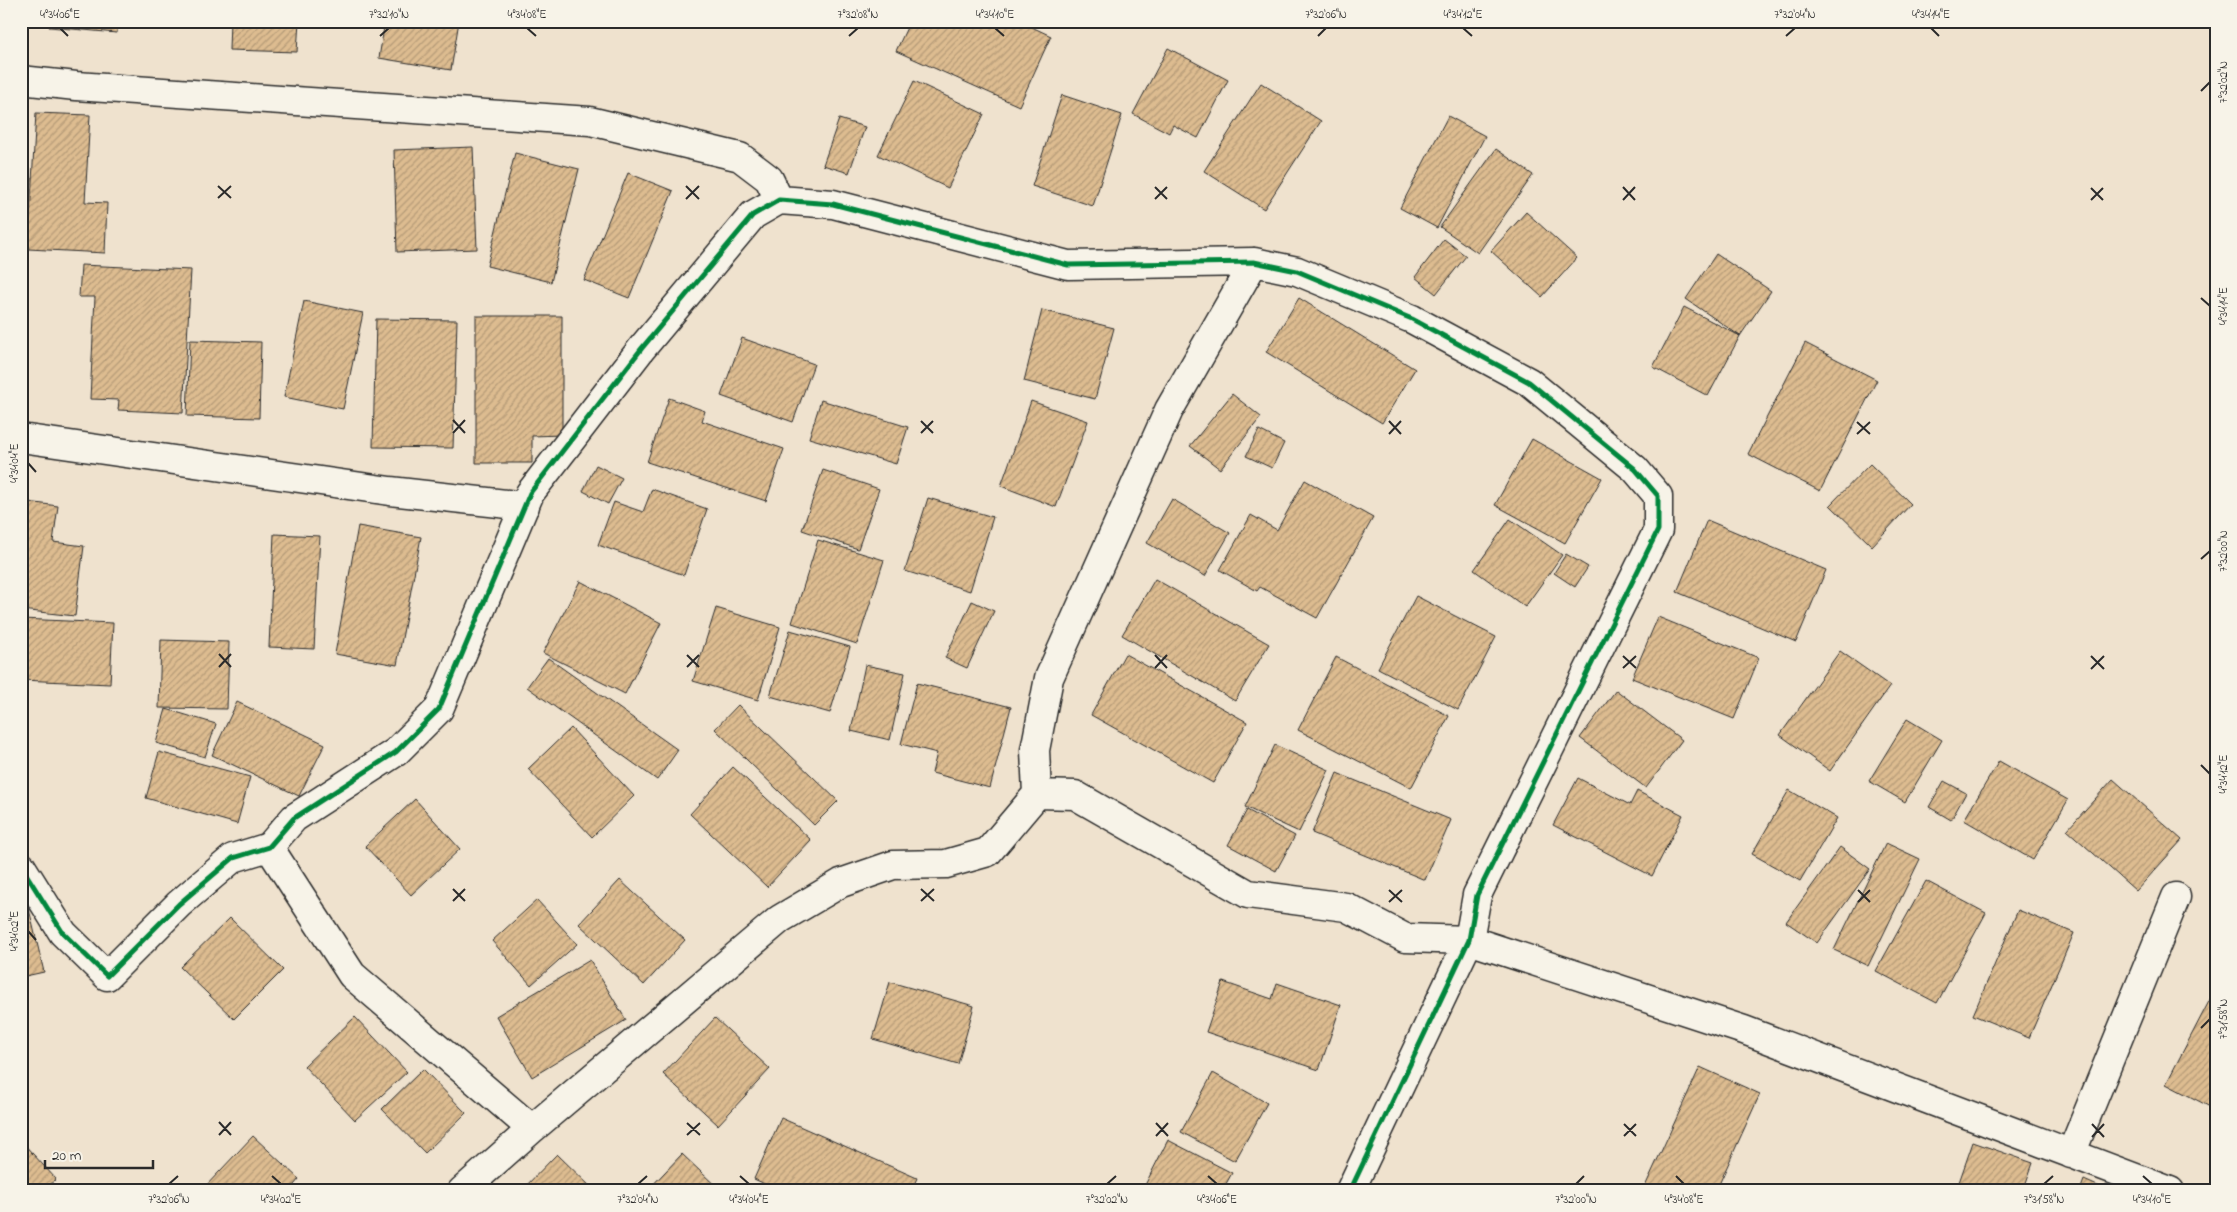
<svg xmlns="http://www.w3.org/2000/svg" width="2237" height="1212" viewBox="0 0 2237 1212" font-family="'Indie Flower',sans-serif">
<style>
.building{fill:url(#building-hatch);stroke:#2b2b2b}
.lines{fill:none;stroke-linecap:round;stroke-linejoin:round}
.minor-casing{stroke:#2b2b2b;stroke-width:31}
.minor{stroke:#f7f3e8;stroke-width:28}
.cycleway-casing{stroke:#f7f3e8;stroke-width:8}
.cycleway{stroke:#00873e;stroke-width:5}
.ticks{fill:none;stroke:#2b2b2b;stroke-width:2}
.neatline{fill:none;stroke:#2b2b2b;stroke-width:2}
.ticks-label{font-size:12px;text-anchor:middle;fill:#2b2b2b}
</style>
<defs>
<pattern id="building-hatch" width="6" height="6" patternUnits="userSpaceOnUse" patternTransform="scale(1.25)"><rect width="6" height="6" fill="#ddbc90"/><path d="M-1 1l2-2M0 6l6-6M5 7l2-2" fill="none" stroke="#b39976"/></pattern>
</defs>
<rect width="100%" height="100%" fill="#efe2ce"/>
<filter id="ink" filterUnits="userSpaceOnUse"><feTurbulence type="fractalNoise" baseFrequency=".02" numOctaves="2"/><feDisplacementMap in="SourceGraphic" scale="10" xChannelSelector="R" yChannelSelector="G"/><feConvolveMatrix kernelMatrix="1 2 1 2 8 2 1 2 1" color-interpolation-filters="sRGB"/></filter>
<g filter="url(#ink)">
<path class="building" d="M50 21H118L117 33 49 27Z
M230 21H299L297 52 229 50Z
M385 21H459L451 70 379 58Z
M910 21H1019L1051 36 1019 106 896 51Z
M1168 48 1228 80 1198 138 1173 125 1169 133 1133 114Z
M914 81 984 114 948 188 878 155Z
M1261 83 1321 121 1264 209 1204 171Z
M1062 95 1122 115 1093 206 1032 186Z
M36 113 90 115 85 202 107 203 105 253 28 249Z
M1448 116 1485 136 1437 228 1400 208Z
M839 119 865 127 849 173 823 165Z
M473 147 477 249 397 252 394 150Z
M1496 149 1533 175 1478 253 1440 227Z
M515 153 579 169 551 282 487 266Z
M628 173 673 191 629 298 584 280Z
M1526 212 1577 258 1542 297 1491 251Z
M1444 239 1466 256 1436 294 1415 277Z
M1716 254 1771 291 1740 336 1686 299Z
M81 265 191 270 183 413 118 410 119 400 90 399 95 297H79Z
M1299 298 1415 369 1382 423 1266 352Z
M304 301 363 313 343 409 284 397Z
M1684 307 1740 336 1708 396 1653 367Z
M1042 310 1114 328 1095 399 1024 381Z
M476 316H562V435L532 436V463H476Z
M376 319 457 320 453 448 373 447Z
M742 338 814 364 793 422 721 396Z
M190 340 261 342 259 418 187 416Z
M1805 343 1877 380 1820 491 1748 454Z
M1232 394 1261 417 1220 469 1190 446Z
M669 398 705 411 702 421 784 449 766 501 647 462Z
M821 400 908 427 896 464 809 438Z
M1031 401 1088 421 1056 507 1001 486Z
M1259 430 1284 443 1272 468 1246 456Z
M1532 439 1602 478 1565 543 1495 505Z
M1870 464 1911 504 1872 546 1830 505Z
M596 465 622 478 608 504 583 491Z
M823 470 879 489 858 549 802 530Z
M1305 480 1373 518 1317 618 1260 587 1257 591 1220 570 1251 515 1277 530Z
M652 489 707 509 684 575 598 545 614 502 643 512Z
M928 498 993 517 970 591 905 571Z
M1172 499 1230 533 1205 576 1147 543Z
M21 501 58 506 53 542 84 546 75 616 21 610Z
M1510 519 1562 555 1525 607 1474 570Z
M1707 520 1826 570 1796 642 1677 592Z
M358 526 421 537 397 665 335 654Z
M274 534 320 536 314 649 269 647Z
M818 540 884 560 857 644 792 623Z
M1566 554 1588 567 1575 587 1554 573Z
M1155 579 1269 644 1235 701 1122 635Z
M580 581 661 623 625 694 543 653Z
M1416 596 1496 637 1458 710 1378 668Z
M972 601 994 611 967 668 945 658Z
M716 608 780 627 758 700 693 681Z
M1658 617 1759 658 1734 719 1632 678Z
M21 619 113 623 110 684 21 680Z
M790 630 850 647 830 713 770 696Z
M161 640 229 642 227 709 159 708Z
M1840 651 1890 686 1830 771 1780 735Z
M1125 654 1247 722 1213 783 1091 715Z
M1336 657 1449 716 1411 788 1298 730Z
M548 658 678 750 657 780 527 687Z
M865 665 905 673 890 740 851 731Z
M917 683 1011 707 990 788 932 773 937 753 901 744Z
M1616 690 1682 740 1646 788 1580 738Z
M237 702 325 744 299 796 212 755Z
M738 705 838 801 814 825 715 729Z
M166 709 216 724 205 757 156 743Z
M1907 719 1942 740 1905 802 1869 781Z
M571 728 634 796 592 837 528 769Z
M1275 745 1329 770 1299 832 1245 807Z
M159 752 250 777 237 824 146 798Z
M1999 761 2068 800 2033 860 1964 820Z
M733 767 811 840 767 887 690 814Z
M1337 773 1451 820 1425 880 1312 833Z
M1578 778 1630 805 1637 791 1683 815 1652 876 1553 825Z
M2113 779 2182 840 2136 891 2067 830Z
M1944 781 1966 793 1951 820 1929 807Z
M1789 790 1837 818 1800 881 1752 854Z
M415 799 460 849 411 895 365 846Z
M1247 810 1295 836 1276 871 1228 845Z
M1886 843 1920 859 1868 966 1834 950Z
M1840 847 1870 869 1817 943 1786 922Z
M620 880 685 940 644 985 579 924Z
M1926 881 1986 913 1937 1003 1876 971Z
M537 900 577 944 531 985 492 941Z
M29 909 44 972 21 977V910Z
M2018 910 2074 933 2029 1038 1973 1015Z
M230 918 283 970 234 1019 180 967Z
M590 960 626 1020 532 1077 496 1016Z
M890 982 974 1006 958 1064 873 1039Z
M1223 982 1272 999 1277 983 1341 1005 1319 1070 1206 1032Z
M2216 988V1110L2166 1084Z
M355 1017 407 1072 355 1120 304 1066Z
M715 1018 770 1069 718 1125 663 1074Z
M1700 1067 1760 1094 1716 1191H1643Z
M423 1069 466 1113 425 1153 382 1109Z
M1213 1073 1267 1103 1235 1161 1181 1132Z
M781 1118 917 1178 911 1191H780L754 1179Z
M253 1136 299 1179 289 1191H205L203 1189Z
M1168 1140 1232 1173 1222 1191H1142Z
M21 1141 56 1179 43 1191H21Z
M1973 1142 2033 1163 2023 1191H1956Z
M557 1154 595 1191H521Z
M682 1154 721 1191H647Z
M2084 1180 2109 1191H2080Z"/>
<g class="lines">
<defs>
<path id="minor" d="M21 80 76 86 590 121 740 157 769 179 779 200
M21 438 390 491 525 506
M1037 794 1035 750 1049 678 1169 410 1254 262
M269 847 352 975 532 1129
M21 866 63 933 107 976 179 904 233 858 269 847 294 818 396 752 439 709 530 493 642 348 753 215 779 200 833 204 1068 265 1254 262 1297 271 1412 319 1529 382 1635 469 1658 496V530L1477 895 1469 940 1350 1191
M2071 1154 2176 897
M462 1191 532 1129 780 919 841 883 893 865 946 864 988 852 1037 794 1075 795 1248 894 1346 907 1405 938 1469 940 1744 1030 2170 1191"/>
</defs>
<use href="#minor" class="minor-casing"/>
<use href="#minor" class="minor"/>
<defs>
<path id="cycleway" d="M21 866 63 933 107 976 179 904 233 858 269 847 294 818 396 752 439 709 530 493 642 348 753 215 779 200 833 204 1068 265 1254 262 1297 271 1412 319 1529 382 1635 469 1658 496V530L1477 895 1469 940 1350 1191"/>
</defs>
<use href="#cycleway" class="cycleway-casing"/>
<use href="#cycleway" class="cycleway"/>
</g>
</g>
<path class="ticks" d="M60 28 68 36M527 28 536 36M995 28 1004 36M1463 28 1472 36M1931 28 1939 36M380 36 389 28M849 36 858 28M1318 36 1326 28M1786 36 1795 28M2201 91 2210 82M218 186 231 198M686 186 699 199M1155 187 1167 199M1623 187 1635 200M2091 188 2103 200M218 198 231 186M686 199 699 186M1155 199 1167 187M1623 200 1635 187M2091 200 2103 188M2201 298 2210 306M453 420 465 433M921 421 933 433M1389 421 1401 434M1857 422 1870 434M453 433 465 420M921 433 933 421M1389 434 1401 421M1857 434 1870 422M28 463 36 472M2201 559 2210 551M219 654 231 667M687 655 699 667M1155 655 1167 668M1623 656 1636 668M2091 656 2104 669M219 667 231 654M687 667 699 655M1155 668 1167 655M1623 668 1636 656M2091 669 2104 656M2201 765 2210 774M453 889 465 901M921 889 934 901M1389 890 1402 902M1858 890 1870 902M453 901 465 889M921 901 934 889M1389 902 1402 890M1858 902 1870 890M28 931 36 940M2201 1028 2210 1019M219 1122 231 1135M687 1123 700 1135M1156 1123 1168 1136M1624 1124 1636 1136M2092 1124 2104 1137M219 1135 231 1122M687 1135 700 1123M1156 1136 1168 1123M1624 1136 1636 1124M2092 1137 2104 1124M272 1176 281 1184M740 1176 749 1184M1208 1176 1217 1184M1676 1176 1684 1184M2143 1176 2152 1184M169 1184 178 1176M638 1184 647 1176M1107 1184 1116 1176M1576 1184 1584 1176M2044 1184 2053 1176"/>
<rect width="2237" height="1212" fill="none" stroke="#f7f3e8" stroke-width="55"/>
<path d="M45 1160v8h108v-8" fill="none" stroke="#2b2b2b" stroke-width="2.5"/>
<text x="52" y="1160" font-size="15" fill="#2b2b2b" stroke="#f7f3e8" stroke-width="4" paint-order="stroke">20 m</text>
<rect x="28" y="28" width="2182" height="1156" class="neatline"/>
<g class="ticks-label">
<text x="60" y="18">4°34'06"E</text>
<text x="389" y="18">7°32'10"N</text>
<text x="527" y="18">4°34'08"E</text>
<text x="858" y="18">7°32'08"N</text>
<text x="995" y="18">4°34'10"E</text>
<text x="1326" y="18">7°32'06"N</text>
<text x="1463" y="18">4°34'12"E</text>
<text x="1795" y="18">7°32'04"N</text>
<text x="1931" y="18">4°34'14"E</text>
<text transform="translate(2223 82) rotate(-90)" y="4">7°32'02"N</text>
<text transform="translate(2223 306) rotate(-90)" y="4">4°34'14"E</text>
<text transform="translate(14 463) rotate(-90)" y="4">4°34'04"E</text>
<text transform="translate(2223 551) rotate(-90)" y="4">7°32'00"N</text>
<text transform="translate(2223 774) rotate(-90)" y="4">4°34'12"E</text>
<text transform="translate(14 931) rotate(-90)" y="4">4°34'02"E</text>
<text transform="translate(2223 1019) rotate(-90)" y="4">7°31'58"N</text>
<text x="169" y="1203">7°32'06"N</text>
<text x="281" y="1203">4°34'02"E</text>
<text x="638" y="1203">7°32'04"N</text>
<text x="749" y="1203">4°34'04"E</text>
<text x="1107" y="1203">7°32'02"N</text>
<text x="1217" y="1203">4°34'06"E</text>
<text x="1576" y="1203">7°32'00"N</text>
<text x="1684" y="1203">4°34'08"E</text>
<text x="2044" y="1203">7°31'58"N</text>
<text x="2152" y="1203">4°34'10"E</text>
</g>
</svg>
